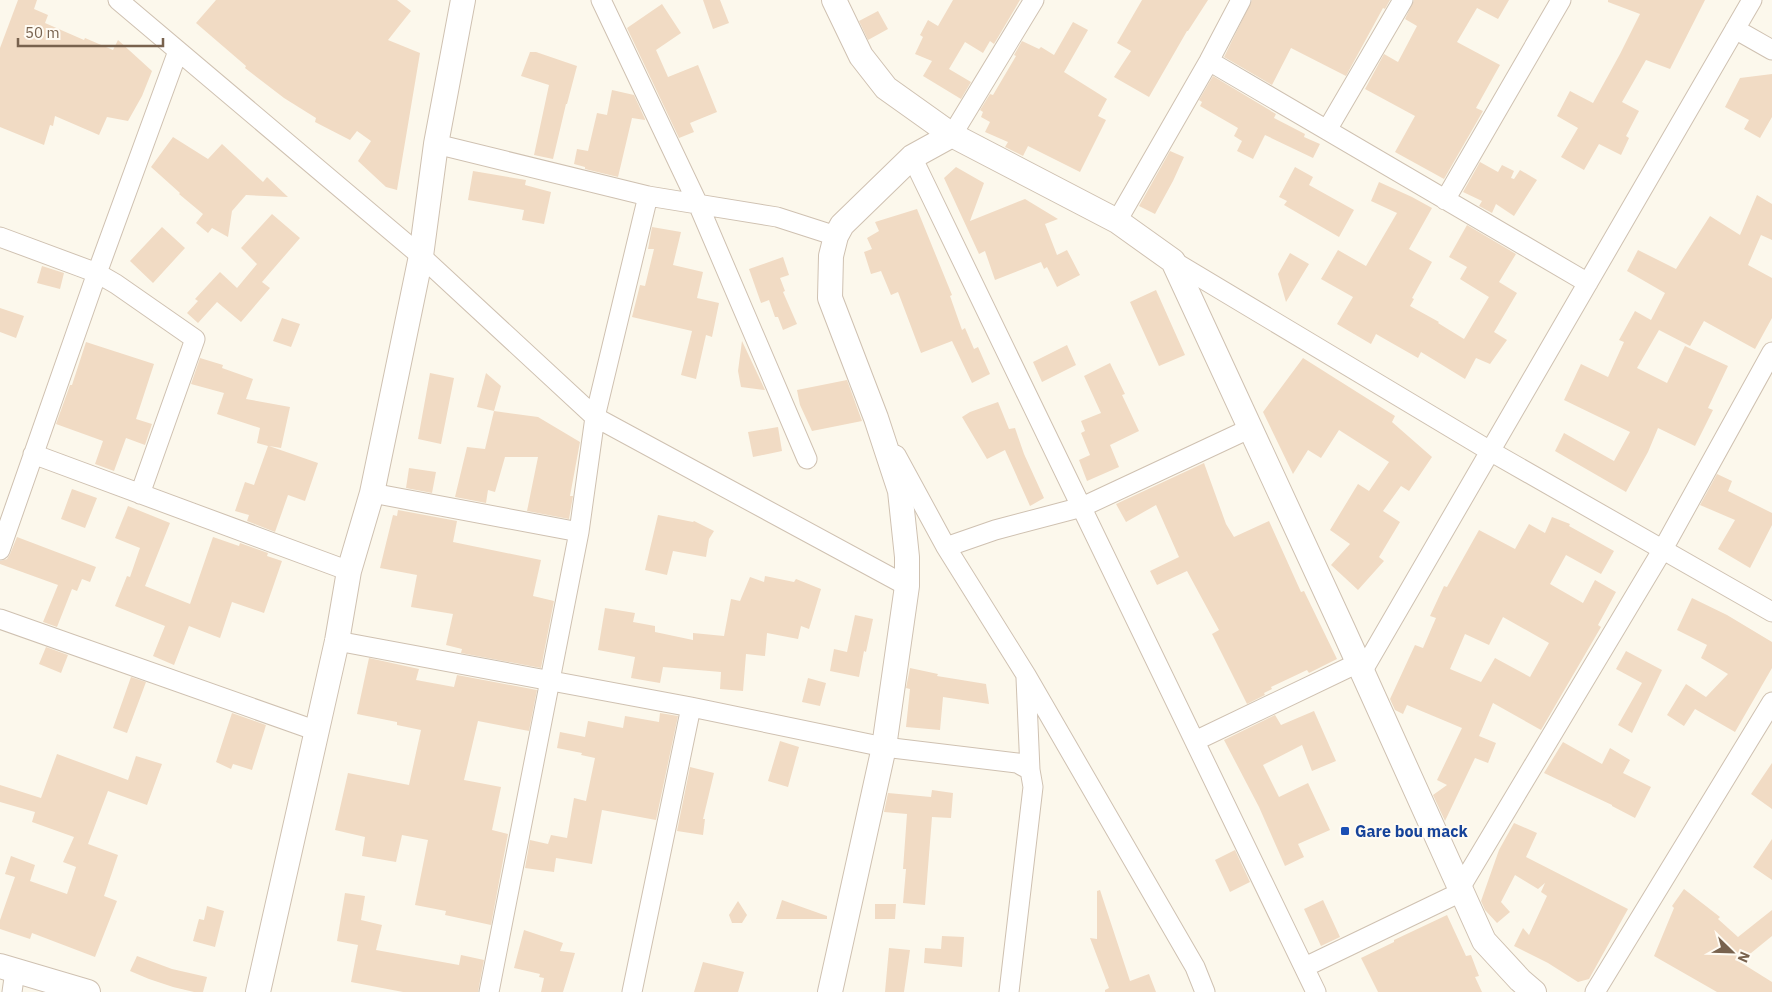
<svg xmlns="http://www.w3.org/2000/svg" width="1772" height="992" viewBox="0 0 1772 992" font-family="'IBM Plex Sans',sans-serif">
<style>
.building{fill:#f1dbc4;fill-rule:evenodd}
.lines{fill:none;stroke-linecap:round;stroke-linejoin:round}
.minor-casing{stroke:#cfc1b1;stroke-width:21}
.tertiary-casing{stroke:#cfc1b1;stroke-width:26}
.minor{stroke:#fff;stroke-width:19}
.tertiary{stroke:#fff;stroke-width:24}
.transit-dot{fill:#1a4fb4;stroke:#fffbf3;stroke-width:2}
.labels{text-anchor:middle;dominant-baseline:central;stroke-width:4;stroke-linejoin:round;paint-order:stroke}
.transit-label{font-size:16px;font-weight:bold;fill:#164399;stroke:#fffbf3;text-anchor:start}
</style>
<rect width="100%" height="100%" fill="#fcf8ec"/>
<path class="building" d="M18 0H37L34 9 48 15 45 23 84 40 85 38 113 50 118 40 152 71 142 96 128 121 107 117 99 135 55 116 53 126 50 125 44 145 0 127V48Z
M216 0H397L411 11 388 40 420 53 397 190 386 187 358 161 371 141 357 131 350 140 315 122 316 118 284 98 245 68 246 66 196 23Z
M703 0H720L729 23 713 29Z
M953 0H1020L994 44 990 41 983 53 965 42 949 69 971 82 961 99 923 76 932 61 915 54 923 37 920 35 928 20 938 26Z
M1142 0H1208L1188 31H1187L1149 97 1114 77 1131 51 1117 43Z
M1252 0H1390L1385 9 1383 8 1346 76 1291 48 1272 85 1224 57Z
M1414 0H1509L1498 19 1477 8 1457 42 1500 65 1476 108 1483 111 1444 179 1395 152 1415 116 1365 89 1384 54 1398 62 1417 26 1405 19Z
M1608 0H1705L1670 69 1646 60 1622 102 1639 111 1626 136 1629 138 1621 155 1599 144 1584 170 1561 157 1578 128 1557 116 1570 91 1593 103 1620 54 1640 14 1608 2Z
M662 4 681 33 656 50 668 77 698 65 717 112 690 123 694 132 679 138 627 28Z
M878 11 888 29 868 40 859 21Z
M1073 22 1088 30 1064 72 1107 99 1098 116 1106 120 1080 172 1028 146 1023 156 1005 147 1008 142 985 132 990 122 981 117 983 112 980 110 990 94 993 95 1016 56 1014 55 1022 41 1039 49 1041 47 1054 55Z
M530 52H536L577 66 567 104H566L553 159 534 155 549 85 521 76Z
M1772 74V117L1760 138 1744 129 1749 120 1725 107 1740 78Z
M1213 76 1276 114 1274 118 1305 134 1304 137 1320 144 1313 158 1265 135 1253 159 1237 151 1242 141 1234 136 1238 128 1200 106 1202 102 1199 100Z
M612 90 634 95 645 119V120L632 118 618 177 585 169V167L574 164 577 149 588 151 597 113 607 115Z
M173 137 208 159 222 144 263 182 267 177 288 197 246 195 232 211 228 237 212 228 208 233 196 223 203 214 179 194 180 193 151 167Z
M1170 151 1184 157 1173 181 1155 214 1139 206Z
M1480 162 1498 172 1502 165 1514 171 1511 178 1514 179 1520 170 1537 180 1514 216 1496 204 1492 213 1479 206 1482 201 1463 192Z
M956 167 984 183 970 221 1025 199 1058 219 1045 224 1057 255 1067 250 1080 275 1057 287 1047 267 1044 269 1041 262 995 280 985 251 979 254 944 178Z
M1295 167 1313 177 1309 185 1354 210 1339 237 1284 205 1287 201 1279 197Z
M473 171 526 180 525 185 551 192 544 224 522 220 524 210 468 200Z
M1379 182 1412 197 1432 208 1409 249 1432 262 1412 298 1414 299 1410 306 1439 322 1438 323 1464 339 1489 297 1460 279 1467 267 1449 257 1467 225 1516 254 1499 282 1517 293 1494 332 1507 340 1490 364 1476 358 1465 379 1421 352 1418 358 1376 334 1371 344 1337 324 1353 297 1321 279 1338 250 1366 266 1397 213 1371 201Z
M1757 195 1772 204V240L1761 235 1748 265 1772 278V318L1755 349 1704 321 1690 346 1659 330 1637 368 1667 383 1685 346 1728 366 1708 408 1713 410 1695 446 1658 428 1648 452 1626 492 1555 451 1564 433 1614 461 1630 432 1564 400 1581 364 1608 377 1624 342 1619 340 1635 311 1651 320 1665 293 1627 271 1638 250 1676 269 1710 216 1740 235Z
M917 209 952 295 950 296 962 330 965 328 974 349 978 347 990 374 972 383 952 341 921 353 898 292 891 295 881 271 871 274 864 252 872 249 867 238 879 231 875 222Z
M272 214 300 238 262 282 270 288 241 322 217 302 198 323 187 313 198 301 195 299 220 272 237 288 257 264 241 248Z
M162 227 185 248 153 283 130 261Z
M652 227 681 232 673 265 703 272 697 298 719 303 712 337 706 335 696 379 681 375 692 331 632 317 640 285 645 286 654 249H648Z
M1290 253 1309 264 1286 302 1278 274Z
M783 257 789 275 780 278 785 291 783 292 797 324 783 330 778 317H775L769 300 761 303 749 269Z
M42 266 64 273 60 289 37 283Z
M1156 290 1185 355 1159 366 1130 302Z
M0 308 24 316 16 338 0 332Z
M282 318 300 324 291 347 273 341Z
M742 341 765 390 741 387 738 371Z
M86 342 154 364 136 419 152 424 145 445 126 438 114 471 95 464 103 441 56 424 70 385H72Z
M1067 345 1076 365 1042 382 1033 362Z
M200 358 223 365 222 368 253 379 246 399 290 407 281 448 269 446 318 463 305 501 288 495 275 532 247 521 249 515 235 511 245 482 254 485 268 446 257 443 260 428 217 414 224 393 191 384Z
M1303 358 1395 416 1392 422 1432 457 1409 491 1401 486 1383 511 1400 522 1379 557 1384 561 1358 590 1331 565 1350 544 1330 530 1358 484 1369 491 1389 462 1339 430 1321 458 1308 450 1293 474 1263 412Z
M1110 363 1125 394 1122 395 1139 431 1110 445 1119 467 1087 481 1079 460 1090 455 1081 433 1085 431 1081 421 1101 413 1084 376Z
M430 373 454 378 441 444 418 439Z
M486 373 501 386 494 411 477 407Z
M847 380 862 421 812 431 800 405 797 390Z
M998 402 1009 429 1015 428 1024 454 1044 498 1030 506 1005 450 987 459 962 417 970 412Z
M494 411 538 417 580 442 570 496H573L569 519 527 511 538 457H505L495 492 488 490 486 503 455 497 467 447 485 449Z
M778 427 782 451 753 457 748 432Z
M1204 463 1226 524 1234 537 1269 521 1301 592 1304 591 1337 659 1309 673 1307 670 1271 687 1272 689 1264 693 1265 695 1247 704 1212 634 1219 630 1187 571 1157 585 1150 571 1179 557 1156 505 1126 522 1116 504Z
M409 468 436 472 432 493 406 488Z
M1717 474 1732 481 1728 491 1772 513V525L1750 568 1718 549 1735 520 1700 505Z
M72 489 97 498 85 528 61 519Z
M128 506 170 523 145 586 190 604 213 537 239 546 240 543 268 553 267 556 282 561 264 613 232 602 220 638 189 626 174 665 153 656 165 626 115 606 127 576 130 577 140 548 115 538Z
M398 510 457 521 453 542 541 560 533 596 554 601 541 668 461 653 462 649 446 645 453 614 411 607 417 575 380 568 393 515 397 516Z
M658 515 693 522 694 521 714 531 709 539 706 557 673 551 667 575 645 570Z
M1552 517 1570 524 1569 526 1614 551 1601 574 1566 555 1550 584 1583 603 1595 580 1616 592 1598 625 1601 627 1541 730 1493 703 1479 736 1496 743 1488 763 1475 758 1445 821 1433 795 1447 785 1437 780 1462 728 1407 705 1403 714 1395 710 1390 699 1415 645 1423 648 1436 618 1430 616 1444 586 1447 587 1479 530 1515 549 1529 524 1545 533ZM1503 617 1549 643 1530 677 1495 658 1481 682 1450 669 1465 634 1489 645Z
M17 537 96 567 90 582 82 579 77 591 72 589 57 627 43 622 58 585 0 564V561L7 559 10 554Z
M765 576 794 582 796 579 821 589 809 629 801 626 798 639 767 633 765 656 746 654 743 691 720 689 721 672 663 667 660 683 631 678 635 657 598 650 605 608 635 613 633 622 655 626V632L693 640V633L724 636 731 599 740 601 750 577 764 582Z
M1692 598 1727 615 1772 642V668L1735 732 1695 709 1684 726 1667 715 1686 684 1706 697 1728 674 1701 658 1707 645 1677 630Z
M855 615 873 619 866 652 864 651 859 677 830 671 834 649 847 652Z
M46 647 68 655 61 673 39 664Z
M1626 651 1662 670 1632 733 1618 725 1642 683 1616 669Z
M369 658 419 669 416 680 454 687 457 675 537 690 529 731 478 721 464 780 501 787 492 830 508 834 491 925 445 915 446 911 415 905 428 840 402 835 396 862 362 856 365 837 335 830 348 773 409 785 421 730 397 725V722L357 714Z
M910 668 938 674 937 676 986 684 989 704 943 697 940 730 906 727 910 689 906 688Z
M131 677 146 682 127 733 113 728Z
M808 678 826 683 820 706 802 702Z
M1314 711 1336 761 1312 771 1302 745 1263 765 1279 797 1308 783 1330 830 1298 844 1304 857 1285 866 1259 807 1224 740 1275 715 1281 725Z
M232 713 266 725 252 770 233 764 231 769 216 762Z
M660 713 678 716 656 820 602 810 592 864 556 858 554 872 525 868 530 840 548 844 551 835 567 838 574 798 586 801 595 758 581 755 582 753 557 748 560 732 585 737 588 721 623 728 625 716 659 722Z
M780 741 799 747 788 787 768 781Z
M1563 742 1602 764 1610 748 1630 760 1623 773 1651 787 1635 818 1612 806V805L1544 773Z
M57 754 128 780 136 756 162 764 147 805 108 791 88 844 118 855 104 896 117 901 95 957 32 933 30 939 0 929V920L15 877 5 874 11 856 35 865 30 881 67 894 76 867 63 862 74 837 32 822 35 812 0 802V785L41 798Z
M1772 763V809L1751 794Z
M690 767 714 773 703 819H705L703 835 677 831Z
M932 790 953 793 951 818 932 817 925 905 903 903 906 869H903L907 814 884 812 888 793 931 797Z
M1514 823 1537 833 1526 857 1628 909 1589 979 1578 982 1548 963 1514 946 1523 928 1529 935 1547 896 1541 892 1545 883 1538 889 1515 875 1501 902 1510 912 1497 923 1485 910 1481 901 1499 850Z
M1772 839V880L1753 867Z
M1235 850 1250 882 1230 892 1215 860Z
M1684 889 1720 917 1718 919 1738 937 1772 910V936L1740 962 1772 982V992H1717L1654 956 1674 908 1672 906Z
M1100 890 1130 981 1149 974 1156 992H1105V990L1109 988 1090 938 1097 939V891Z
M345 893 365 896 361 920 382 925 376 950 459 965 461 955 484 960 478 992H403L351 982 358 945 337 941Z
M782 900 827 916V919H776Z
M1323 900 1340 937 1321 946 1304 909Z
M738 901 747 915 742 923H732L729 915Z
M875 904H896L895 919H875Z
M207 906 224 911 215 947 193 941 199 919 204 920Z
M1447 915 1466 956 1471 955 1479 976 1475 977 1482 992H1378L1361 958 1394 942V940Z
M524 930 563 943 560 951 575 953 563 992H541L544 978 539 977 540 974 514 968Z
M942 936 964 937 962 967 924 963 925 948 941 949Z
M889 948 910 950 904 992H885Z
M137 956 172 969 207 977 203 992H194L173 987 149 979 130 971Z
M703 962 744 972 738 992H694Z"/>
<g class="lines">
<defs>
<path id="minor" d="M118 0 421 256 595 417 907 586
M601 0 698 204 807 459
M1735 29 1772 50
M1209 61 1588 283
M1327 130 1403 0
M952 135 1034 0
M436 144 648 196 777 217 836 236
M912 157 1316 992
M1445 200 1561 0
M1117 221 1209 61 1241 0
M0 237 97 273 116 284 195 339 140 494
M1173 261 1490 451 1772 612
M33 454 349 571
M896 455 946 547 1026 675 1195 967 1205 992
M372 493 579 532
M946 547 995 530 1082 507 1251 428
M0 550 97 273 178 51
M0 619 317 731
M337 641 691 707 884 747 1017 763 1030 770
M1362 672 1752 0
M1195 741 1358 663
M1460 888 1663 549 1772 352
M1305 967 1461 892
M12 992 15 971
M489 992 579 532 595 417 648 196
M632 992 691 707
M1009 992 1033 787 1030 770 1026 678
M1595 992 1772 702"/>
<path id="tertiary" d="M834 0 861 56 886 88 952 135 1117 221 1173 261 1343 629 1484 941 1520 980 1534 992
M0 966 88 992
M258 992 337 641 349 571 372 493 421 256 436 144 463 0
M830 992 884 747 907 586V557L900 491 876 418 830 298 831 256 836 236 842 225 912 157 952 135"/>
</defs>
<use href="#minor" class="minor-casing"/>
<use href="#tertiary" class="tertiary-casing"/>
<use href="#minor" class="minor"/>
<use href="#tertiary" class="tertiary"/>
</g>
<rect class="transit-dot" x="1340" y="826" width="10" height="10" rx="2.5"/>
<g class="labels">
<g class="transit-label">
<text x="1355" y="831">Gare bou mack</text>
</g>
</g>
<g transform="translate(1732 952) rotate(113)" stroke="#fffbf3" stroke-width="4" paint-order="stroke">
<path d="M0-4L9 19L0 12L-9 19Z" fill="#78624e"/>
<text y="-8" font-size="14" font-weight="bold" text-anchor="middle" fill="#78624e">N</text>
</g>
<path d="M18 38v8h145v-8" fill="none" stroke="#78624e" stroke-width="2.5"/>
<text x="25" y="38" font-size="15" fill="#78624e" stroke="#fffbf3" stroke-width="4" paint-order="stroke">50 m</text>
</svg>
